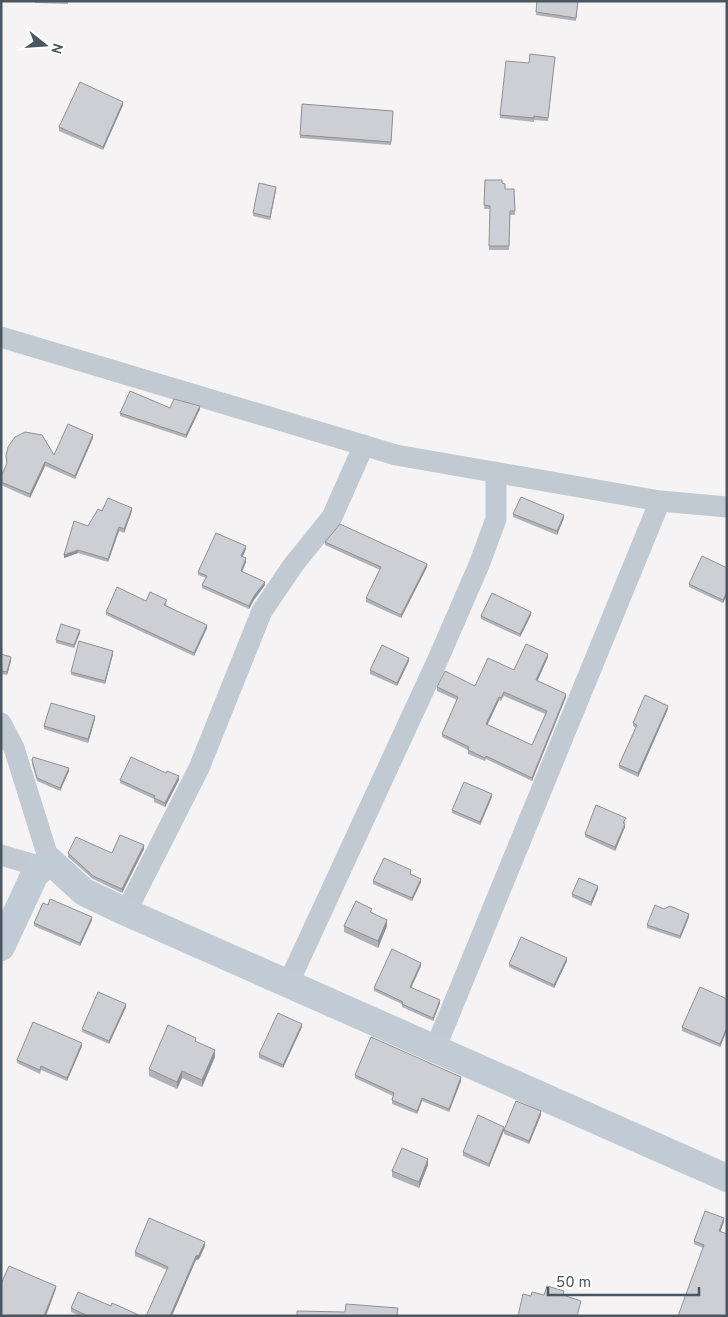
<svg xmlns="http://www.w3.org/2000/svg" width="728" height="1317" viewBox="0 0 728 1317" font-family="Overpass,sans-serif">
	<rect width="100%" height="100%" fill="#f5f3f3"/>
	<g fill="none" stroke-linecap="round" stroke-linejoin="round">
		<path stroke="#c1cad2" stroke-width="21" d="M1,337l395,118 264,46 67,6
			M1,723l13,25 35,112
			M1,855l41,12
			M126,912l73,-144 63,-157 32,-47 38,-47 32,-72
			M288,984l151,-327 40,-92 17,-46v-47
			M435,1049l225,-548"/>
		<path stroke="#c1cbd6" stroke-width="28" d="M1,947l33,-71 15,-16 35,32 42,20 601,266"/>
	</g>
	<path fill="#b0b2b7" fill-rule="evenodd" d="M35,1h33v3l-33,-1z
		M537,1h41l-2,20 -40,-6z
		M555,57l-7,64 -14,-1v2l-34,-4v-3l29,-52z
		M302,104l91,7 -2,34 -91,-7z
		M123,105l-20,45 -44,-19v-4z
		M485,180l17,3 3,6h9l1,26h-5l-1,35h-20l1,-41h-6z
		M276,190l-6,30 -17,-4v-3z
		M170,408l30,1 -14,29 -66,-22v-3z
		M93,438l-18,41 -30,-13 -15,32 -29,-13v-8l6,-13 -1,-8 48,-1z
		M102,511h30l-8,22 -5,-2 -11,31 -30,-9 -14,5 24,-32z
		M513,514l51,4 -7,17 -44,-18z
		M325,542l102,25 -26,51 -35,-16v-4l14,-28 -55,-25z
		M246,549l-4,8 4,5 -4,10 23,13 -11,15 -5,9 -47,-21v-3l4,-7 -8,-3v-3z
		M727,568v27l-4,8 -34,-16v-3z
		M146,601l21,2 -1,2 41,23 -13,28 -88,-41v-3z
		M531,615l-11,22 -39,-18v-3z
		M80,633l-6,15 -18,-5v-3z
		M1,654l10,7 -4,14 -6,-1z
		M113,654l-8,30 -34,-9v-3z
		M548,657l-11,24 29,16 -34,84 -46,-22 -1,2 -17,-7v-4l-26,-13v-3l15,-34 -20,-9v-4l38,-1 39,-16zM504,696l41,18 -13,31 -45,-20 12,-25 2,1z
		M409,661l-12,25 -27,-12v-4z
		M668,709l-30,68 -19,-9v-3l17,-37 -3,-2v-3z
		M95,719l-7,24 -44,-14v-3z
		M32,760l37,11 -9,20 -23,-10 -5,-17z
		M166,773l13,7 -14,27 -11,-5v-3l-34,-16v-3z
		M492,797l-12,28 -28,-12v-3z
		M626,821l-2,3 1,3 -10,24 -30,-14v-3z
		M144,849l-22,44 -29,-14 -25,-22v-4h44z
		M411,873v1l10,8 -9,19 -39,-17v-3z
		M598,889l-7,17 -19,-9v-3z
		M48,905l44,15 -12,26 -46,-20v-3z
		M664,909l25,8 -9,22 -33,-11v-3z
		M372,912l15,14 -9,22 -34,-16v-6z
		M567,961l-13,27 -45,-21v-3z
		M421,966l-10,22 29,15 -7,18 -31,-14v-3l-28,-13v-3z
		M727,999v31l-7,17 -38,-16v-4z
		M126,1007l-17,37 -27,-12v-3z
		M302,1027l-19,41 -24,-10v-4z
		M196,1042l19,15 -13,30 -20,-9 -5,11 -28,-13v-7z
		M82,1046l-15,35 -26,-11 -1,4 -23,-11v-3z
		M355,1075l106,6 -12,31 -27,-11 -5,13 -25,-10v-4l1,-4 -38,-18z
		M541,1115l-12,29 -25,-10v-3l-15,36 -26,-11v-4l41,-22z
		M428,1165l-9,23 -27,-11v-6z
		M724,1222l-4,10 -17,16 -9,-4v-3z
		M205,1246l-6,13 -32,11 -32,-14v-4z
		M111,1306l30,10h-61l-9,-4v-4z"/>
	<path fill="#909195" d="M123,102v3l-20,45v-3z
		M276,187v3l-6,30v-3z
		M200,406v3l-14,29v-3z
		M93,435v3l-18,41v-3z
		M45,462v4l-15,32v-4z
		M132,508v3l-8,22v-4z
		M564,515v3l-7,17v-4z
		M119,527v4l-11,31v-3z
		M246,546v3l-5,11v-4z
		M78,550v3l-14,5v-3z
		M246,558v4l-5,12v-3z
		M427,564v3l-26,51v-3z
		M265,582v3l-11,15 -5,9v-3l5,-10z
		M727,592v3l-4,8v-3z
		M531,612v3l-11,22v-3z
		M207,625v3l-13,28v-3z
		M80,630v3l-6,15v-3z
		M113,651v3l-8,30v-3z
		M548,654v3l-12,27v-4z
		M11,657v4l-4,14v-3z
		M409,658v3l-12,25v-3z
		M566,694v3l-34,84v-3z
		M499,697v3l-13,28v-4z
		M668,706v3l-30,68v-4z
		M95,716v3l-7,24v-4z
		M69,768v3l-9,20v-3z
		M179,776v4l-14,27v-4z
		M492,794v3l-12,28v-3z
		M625,824v3l-10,24v-4z
		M144,845v4l-22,44v-4z
		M421,879v3l-9,19v-3z
		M598,886v3l-7,17v-4z
		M689,914v3l-9,22v-3z
		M92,917v3l-12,26v-3z
		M387,920v6l-9,22v-7z
		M567,958v3l-13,27v-3z
		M421,963v3l-11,24v-3z
		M440,1000v3l-7,18v-3z
		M126,1004v3l-17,37v-3z
		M302,1024v3l-19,41v-3z
		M727,1027v3l-7,17v-3z
		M82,1043v3l-15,35v-3z
		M215,1050v7l-13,30v-7z
		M182,1071v7l-5,11v-7z
		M461,1077v4l-12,31v-3z
		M422,1098v3l-5,13v-3z
		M541,1111v4l-12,29v-3z
		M504,1127v3l-15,37v-3z
		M428,1159v6l-9,23v-6z
		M724,1218v4l-5,13v-4z
		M205,1242v4l-6,13 -3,1 -24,56h-2l26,-60z
		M56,1286v3l-10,27h-2z"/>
	<path fill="#cdcfd5" stroke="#909195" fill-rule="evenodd" d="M537,1h41l-2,17 -40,-6z
		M530,54l25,3 -7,61 -14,-2v2l-34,-3 6,-54 23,2z
		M80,82l43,20 -20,45 -44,-20z
		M302,104l91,7 -2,31 -91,-7z
		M485,180h17v3l3,1v5h9l1,22h-5l-1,35h-20l1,-40 -6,-1z
		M259,183l17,4 -6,30 -17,-4z
		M130,391l40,17 4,-9 26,7 -14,29 -66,-22z
		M68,424l25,11 -18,41 -30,-14 -15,32 -29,-12v-5l6,-14 -1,-7 2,-9 7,-10 10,-5 17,3 12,20z
		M521,497l43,18 -7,16 -44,-17z
		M108,498l24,10 -8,21 -5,-2 -11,32 -30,-9 -14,5 10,-34 14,5 10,-17 4,2z
		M340,524l87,40 -26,51 -35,-17 15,-31 -56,-25z
		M216,533l30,13 -5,10 5,2 -5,13 24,11 -11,14 -5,10 -47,-21 5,-9 -9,-4z
		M702,556l25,12v24l-4,8 -34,-16z
		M117,587l29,14 4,-9 17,8 -3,5 43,20 -13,28 -88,-41z
		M492,593l39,19 -11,22 -39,-18z
		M61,624l19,6 -6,15 -18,-5z
		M79,641l34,10 -8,30 -34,-9z
		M526,644l22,10 -12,26 30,14 -34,84 -46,-22 -1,2 -17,-8 1,-3 -27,-13 16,-37 -21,-10 8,-16 30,15 13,-28 26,12zM504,692l43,19 -15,34 -46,-21 13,-27 2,1z
		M382,645l27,13 -12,25 -27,-13z
		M1,654l10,3 -4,15 -6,-1z
		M645,695l23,11 -30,67 -19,-8 18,-40 -4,-2z
		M51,703l44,13 -7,23 -44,-13z
		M33,757l36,11 -9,20 -23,-10 -5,-18z
		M131,757l35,16 1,-2 12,5 -14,27 -11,-5 1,-2 -35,-16z
		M464,782l28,12 -12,28 -28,-12z
		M596,805l30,13 -3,5 2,1 -10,23 -30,-13z
		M120,835l24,10 -22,44 -29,-13 -25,-23 8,-16 36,16z
		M384,858l27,12 -1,4 11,5 -9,19 -39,-17z
		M579,878l19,8 -7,16 -19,-8z
		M50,899l42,18 -12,26 -46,-20 9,-20 5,2z
		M356,901l16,8 -2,3 17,8 -9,21 -34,-15z
		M655,905l9,4 6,-3 19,8 -9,22 -33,-11z
		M521,937l46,21 -13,27 -45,-21z
		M392,949l29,14 -11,24 30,13 -7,18 -31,-14 1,-2 -29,-14z
		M700,987l27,12v28l-7,17 -38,-17z
		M98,992l28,12 -17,37 -27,-12z
		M278,1013l24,11 -19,41 -24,-11z
		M33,1022l49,21 -15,35 -26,-12 -1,4 -23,-10z
		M168,1025l28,13 -1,3 20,9 -13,30 -20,-9 -5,11 -28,-13z
		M371,1037l90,40 -12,32 -27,-11 -5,13 -25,-11 2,-7 -39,-18z
		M516,1101l25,10 -12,30 -25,-11z
		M478,1115l26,12 -15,37 -26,-12z
		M402,1148l26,11 -9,23 -27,-11z
		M705,1211l19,7 -5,13 8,3v81l-1,1h-48l26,-71 -10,-4z
		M149,1218l56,24 -6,13 -3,1 -26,60h-24l22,-49 -33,-15z
		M9,1266l47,20 -12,30h-43v-32z
		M547,1286l17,5 -1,4 18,6 -4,15h-59l5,-22 8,2 1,-4 12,3z
		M78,1292l33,14 1,-3 29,13h-53l-17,-8z
		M346,1304l52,4 -1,8h-100v-5l48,1z"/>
	<rect width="728" height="1317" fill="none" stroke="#4a5661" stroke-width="5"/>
	<g transform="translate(45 45) rotate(107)" stroke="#ffffff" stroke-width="4" paint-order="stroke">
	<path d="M0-4L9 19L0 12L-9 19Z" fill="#4a5661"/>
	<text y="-8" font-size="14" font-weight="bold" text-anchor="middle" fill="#4a5661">N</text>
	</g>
	<path d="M548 1287v8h151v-8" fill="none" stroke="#4a5661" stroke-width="2.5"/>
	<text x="556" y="1287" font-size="15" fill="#4a5661" stroke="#ffffff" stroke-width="4" paint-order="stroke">50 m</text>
</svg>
